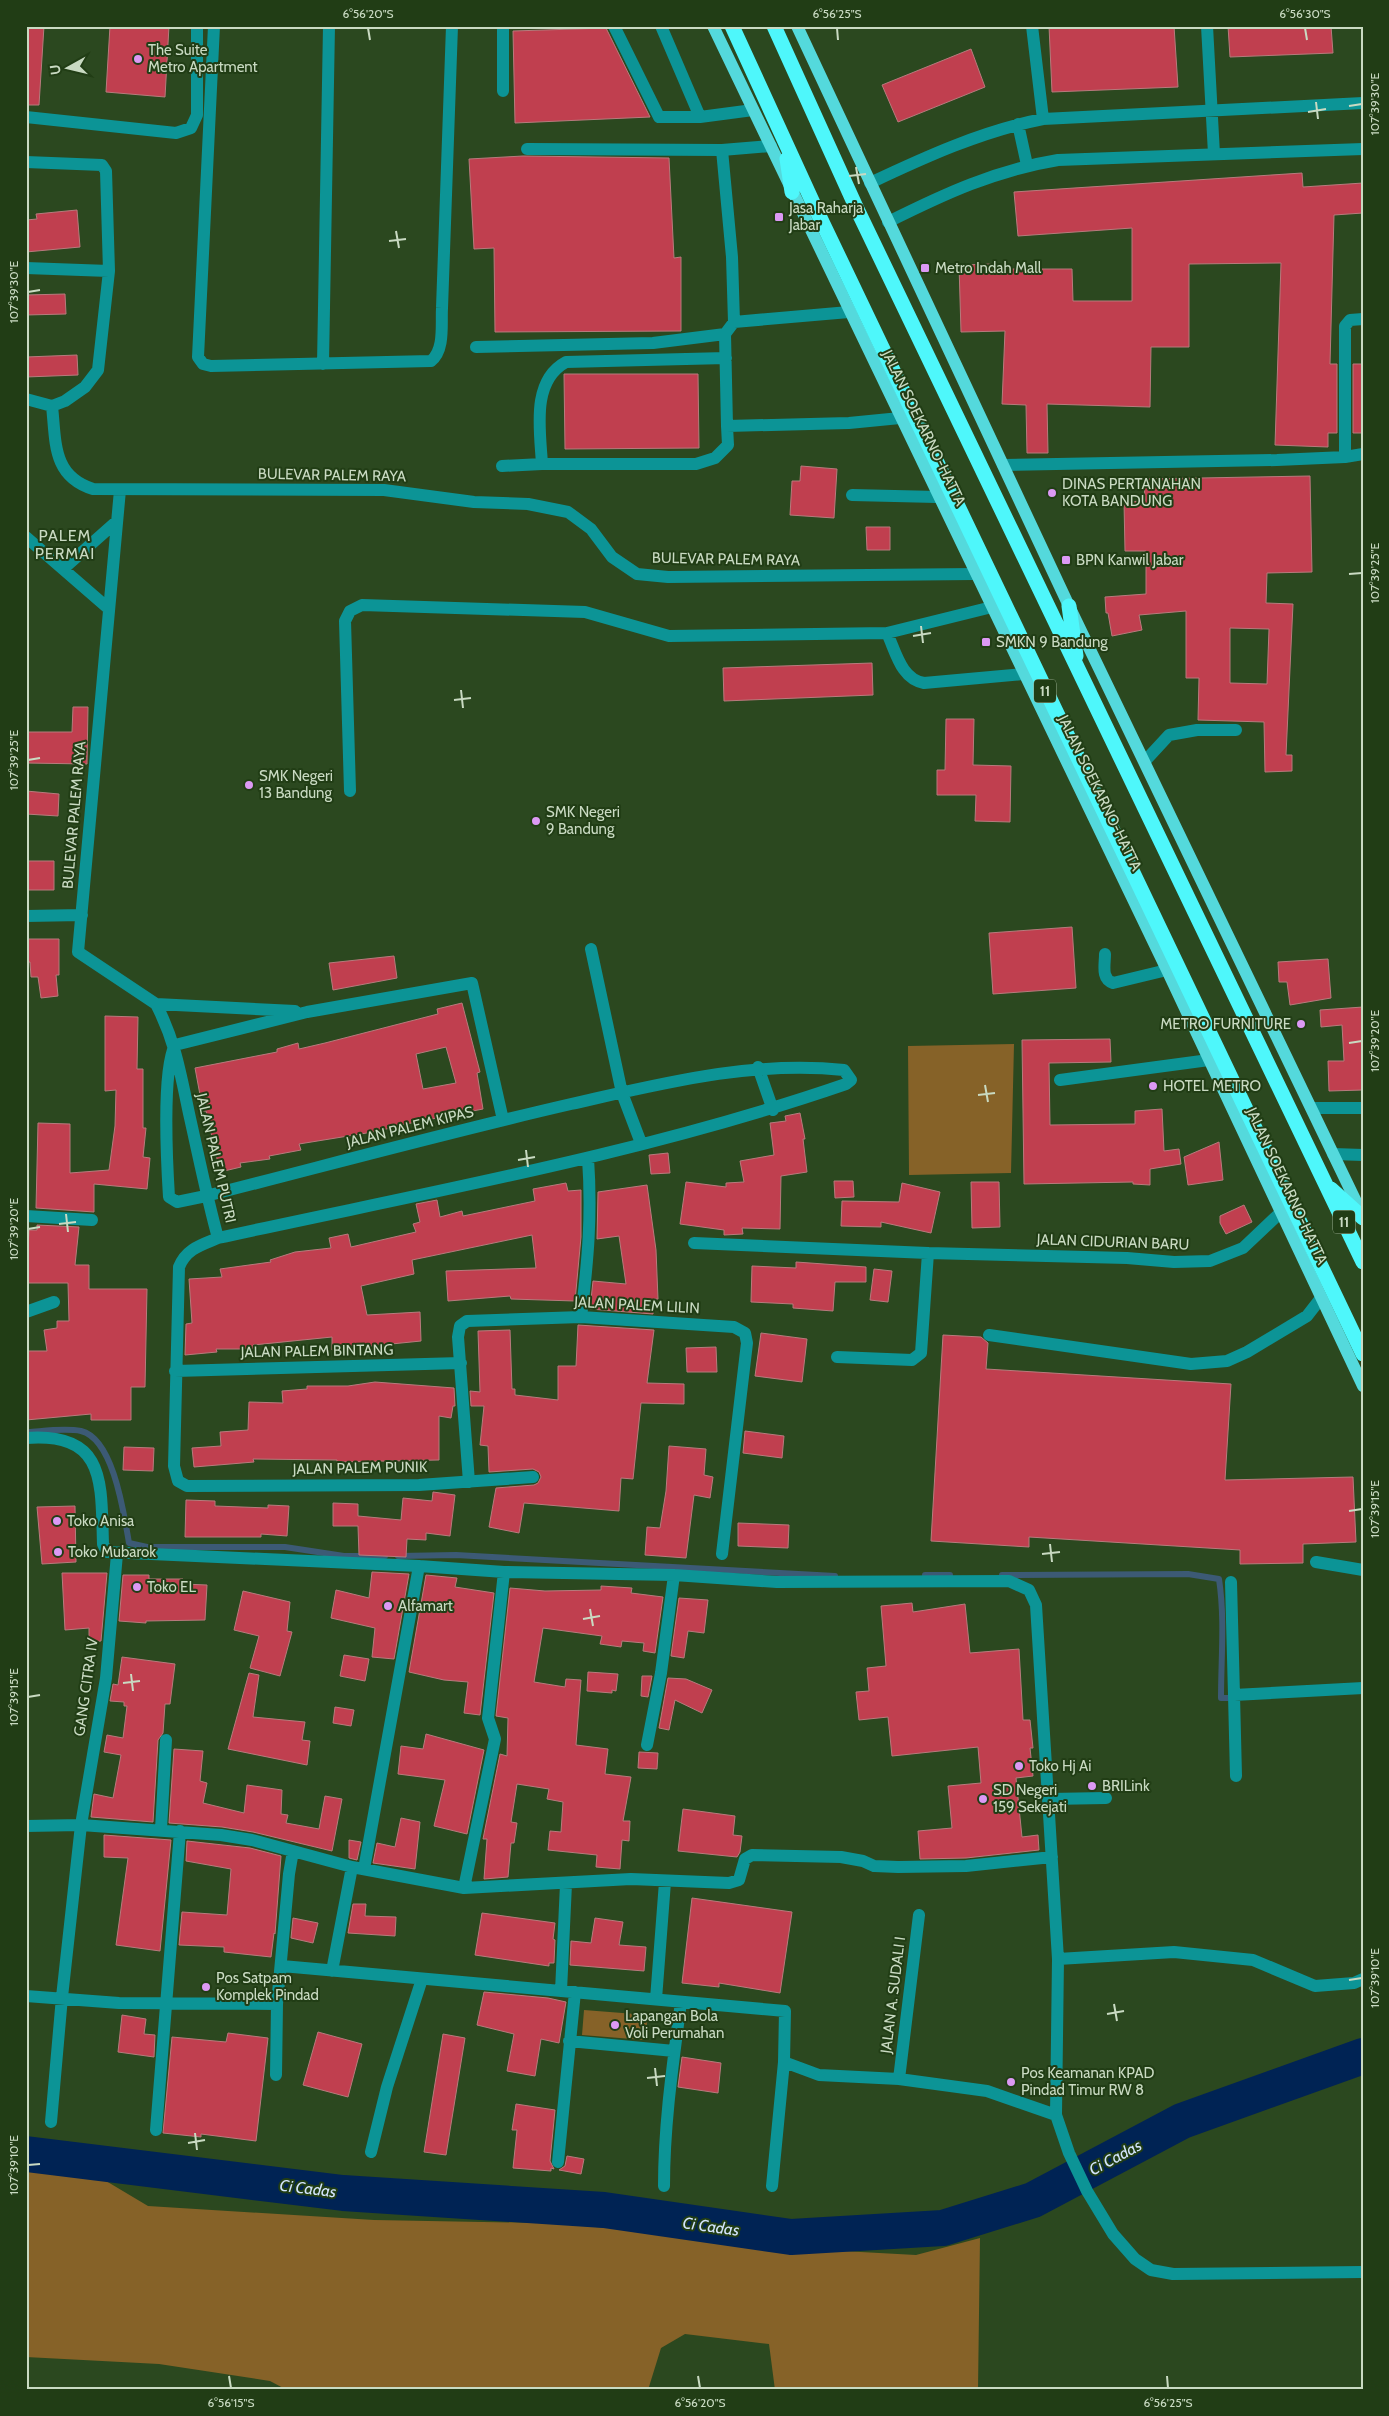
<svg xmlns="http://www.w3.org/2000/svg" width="1389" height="2416" viewBox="0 0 1389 2416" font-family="Cabin,sans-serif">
	<rect width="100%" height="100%" fill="#2b481f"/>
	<path fill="#866228" d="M1014,1044l-3,129 -102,2 -1,-129z
		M584,2010l64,5 -3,25 -63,-5z
		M26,2167l70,8 52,31 226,14 171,3 127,10 115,15 129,7 64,-17 -2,152h-203l-6,-46 -84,-10 -24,14 -13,42h-361l-17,-9 -111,-17 -133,-7z"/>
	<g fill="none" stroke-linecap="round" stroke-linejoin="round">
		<path stroke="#3c5a75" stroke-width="6" d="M28,1432c16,-1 37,-4 53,-1 33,8 43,84 48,112l18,4h138l59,9h41
			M398,1556l58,-1 379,21
			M925,1575h25
			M1002,1575l186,-1 31,5c6,40 2,79 2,119h13"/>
		<path stroke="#002354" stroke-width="36" d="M26,2154l317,39 261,17 187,27 152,-9 90,-28 149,-79 181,-65"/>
	</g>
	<path fill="#c03f4f" stroke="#b77b7d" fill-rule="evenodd" d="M26,26h18l-5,79h-13z
		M110,26h59l-4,71 -59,-5z
		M1049,26h125l4,61 -126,5z
		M1228,26h103l2,27 -103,4z
		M606,28l44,89 -135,6 -2,-92z
		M971,49l14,38 -87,35 -16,-37z
		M523,156l146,2 5,100 7,-1v74l-186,1 -1,-84 -20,1 -5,-90z
		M1302,173l1,14 60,-4v30l-29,2 -4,149h7v69h-9v14l-53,-2 6,-182 -92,1v83h-38l-1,60 -103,-3 1,49h-21l-1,-48 -24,-1 3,-73 -44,1 -2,-67 34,-1v5h79l1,32h59v-73l-114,8 -4,-44z
		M77,210l3,37 -54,5v-32l11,-1 -1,-5z
		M65,294l1,20 -40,1v-20z
		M77,355l1,20 -52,2v-20z
		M1353,364h10v69h-10z
		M564,374h134l1,74 -134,1z
		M801,466l36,3 -3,49 -44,-3 2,-34h8z
		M1310,476l2,96 -45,1 -1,30 27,1 -7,151h6v16l-27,1 -1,-50 -66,-2 1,-42h-13v-67l-47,4 3,15 -30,6 -4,-23h-2l-1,-16 41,-3v-43h-21l-1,-49 21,-1 -1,-22zM1230,628l39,1 -2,55 -37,-1z
		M866,527h24v23h-23z
		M872,663l1,32 -149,6 -1,-33z
		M73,707h15l-1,57 -61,-1v-31h46z
		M946,719h28l-1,46 38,1 -1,56 -35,-1 1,-26h-39v-25h8z
		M26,791l33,3 -1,22 -32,-2z
		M26,861h28v29h-28z
		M1072,927l4,61 -83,6 -4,-61z
		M26,939h33v36h-3l2,21 -17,2 -3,-21h-7l-1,-15h-4z
		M394,956l3,22 -64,12 -4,-27z
		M1328,959l3,39 -41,7 -3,-23h-8l-1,-20z
		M462,1003l18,69 -3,1 6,36 -82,16 -22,6 -80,13 2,6 -32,6 1,3 -30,4 1,4 -21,5 -14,-61h-3l-8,-43 82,-16v-3l21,-6 1,6 26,-6 113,-29 -1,-5zM446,1047l10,36 -33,6 -7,-35z
		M1363,1007v83l-34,1 -1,-30h16l-2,-36 -21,2 -1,-17z
		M105,1016l33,1 -1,52h6v59h3l-3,29 7,1 -3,31 -53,-5v28l-58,-4 2,-85 32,1v49l39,-3 6,-44 1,-36 -11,1z
		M1110,1039l1,23 -62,1 1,62 85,-1v-13l27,-2 2,42 15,-2 2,15 -31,5v16l-17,-1v-2l-109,2 -2,-144z
		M800,1113l5,26h-2l4,33 -26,4 -1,53 -38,-1 1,6 -19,1v-5l-44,-6 6,-42 40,5v-4l18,-1 -4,-21 34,-6 -4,-32 16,-2 -1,-5z
		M1219,1142l4,38 -35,5 -4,-28z
		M668,1153l2,20 -19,1 -2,-19z
		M834,1181h19l1,16 -19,1z
		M971,1182h28l1,45 -28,1z
		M566,1183l2,8 13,-1v47l-6,64 -64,-2 -1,-3 -62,5 -2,-30 90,-3 -4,-33 -120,25 2,14 -53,12 6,29 53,-3 1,29 -89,9v-13l-79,8v4h-37l1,3 -32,3 1,-31 6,-1 -3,-44 33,-2 -2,-8 51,-7 -1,-2 25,-8 36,-4 -2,-10 19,-4 3,13 65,-15 -3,-8 7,-2 -4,-18 21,-4 3,17 22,-6 1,5 72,-15 -2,-12z
		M902,1183l38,9 -9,41 -50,-11v5l-40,-1 1,-25 57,1z
		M647,1185l9,65 2,49h-4l-1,15 -63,-5 3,-28 33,3 -7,-48 -22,3 1,-47z
		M1244,1205l8,17 -26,12 -6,-11v-7z
		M37,1225l42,2 -4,38h14v24h58l-2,98h-14v33h-40v-6l-65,6v-69h21l-3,-21 13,-2v-7h12l-1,-38h-42l3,-53h8z
		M796,1262l70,5v15h-31l-2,29 -40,-3v-4l-42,-2 1,-36 44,2z
		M874,1269l18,2 -4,31 -18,-2z
		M578,1325l76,5 -7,53 37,1v20l-43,-1 -8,76 -12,-1 -2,33 -95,-8 -5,30 -30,-6 7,-39 38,-3 4,-2 3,-6 -2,-5 -6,-3 -44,3 -1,-26 -8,-1 4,-39h-13l-1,-15 10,1 -2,-61 32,-1 2,59h3v6l43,5v-34h18z
		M761,1333l46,6 -5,43 -47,-6z
		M943,1335l38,2 7,6 -2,26 245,15 -6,96 128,-3 3,65 -53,2v19l-63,1v-14l-211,-13v10l-98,-6z
		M716,1347l1,25h-30l-1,-24z
		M375,1382l79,6 1,18h-2l-2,12 -12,-2v44l-102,2v-2l-84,-1 1,3 -60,5 -2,-19 29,-2 -1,-14 28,-2 1,-28 34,1 -1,-12 25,-2v-3h41z
		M745,1431l39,5 -2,22 -39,-5z
		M669,1446l37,3 -2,26 9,2 -3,21 -16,-3 -8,63 -41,-3 2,-28 13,1 6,-37z
		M124,1447l30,1 -1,23 -30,-1z
		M433,1492l22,3 -5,41 -24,-3v7l-19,-1 -1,18 -47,-2 -1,-29h-25v-23l25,1v12l43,4 2,-22 29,3z
		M186,1500l29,1v5l53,2v-3l21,1 -2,30 -26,-2v3h-76z
		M75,1506l1,56 -34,2 -5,-57z
		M738,1523l51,2 -1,23 -50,-2z
		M372,1572l37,2 -15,85 -22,-2 3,-29 -44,-10 5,-28 33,8z
		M62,1573h45l-6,68 -12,1v-14l-24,2z
		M123,1575h26v4h34v5l24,1 -2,35 -59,1v2l-27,-2z
		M426,1575l31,3 -2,9 39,6 -14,122 -16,-2 4,-31 -24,-2 -35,-8z
		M601,1586l31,2 -1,5 32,4 -8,56 -12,-2 1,-8 -22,-2 -1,6 -21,-3 2,-8 -59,-8 -9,54 31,5 1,-8 15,1 -5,65 32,4 -3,25 26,3 -8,44h7l-1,20 -7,-1 -2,29 -24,-2 1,-12 -49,-5 2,-19 11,1 2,-30 -16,-3 2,-10 -32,-5 -6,38 6,1 -3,20h-3l-3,34 -24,2 3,-40h-4l17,-85 7,2 1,-38 -12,-2 14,-128 35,3 56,-1z
		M243,1591l47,11 -3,29 5,1 -12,44 -30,-8 9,-32 -25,-6z
		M679,1598l29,2 -4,33 -16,-2 -4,27 -13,-2z
		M912,1603l1,9 52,-8 5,49 49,-4 4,71h7l3,28h-3l3,28 -17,2 6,59 16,-2 1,15 -73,8 -46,1 -2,-28 34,-3 -4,-42 33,-3 -3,-36 -86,9 -4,-39 -29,3 -3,-28 13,-1 -2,-23 19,-2 -5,-60z
		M344,1655l25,4 -4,22 -25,-5z
		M122,1657l53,7 -5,40h-5l-2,29 -5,7 -5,82 -62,-5 3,-23 19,4 8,-43 -17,-3 3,-17 16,3 4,-32h-3v-4l-14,-1 3,-17 5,1z
		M588,1672l30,2 -2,17 -4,-1v3l-25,-2z
		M249,1673l10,2 -6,42 52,5 -3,18 8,1 -3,24 -79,-16z
		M642,1676h10l-4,21 -7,-1z
		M668,1678l18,1 26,11 -10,23 -27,-13 -6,30 -10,-2z
		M335,1707l19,3 -3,16 -18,-3z
		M426,1734l58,16 -17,84 -33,-8 11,-46 -47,-6 3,-28 22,3z
		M174,1749l29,2 -3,30 7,2 -4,20 41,10 3,-28 35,5 -1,24 7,1 -2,8 33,6 6,-33 17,3 -10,52 -79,-19 -31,-5 -53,-4z
		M639,1752l19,1 -1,16 -19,-1z
		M683,1809l52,7 -2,19 9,1 -2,16 -3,5 -59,-6z
		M401,1818l19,4 -5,47 -42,-6 4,-20 18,4z
		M104,1835l67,5 -11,111 -44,-6 12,-87 -24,-1z
		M349,1840l12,2 -4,18 -8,-2z
		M187,1841l63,7 31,8 -6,78 -1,-1 -3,24 -47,-5v-5l-45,-2 3,-33 45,3 4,-46 -45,-8z
		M692,1898l100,14 -12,81 -61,-10v4l-37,-4z
		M353,1904h13l-1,12 31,1 -1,19 -47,-3z
		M482,1913l73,10 -2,16 2,1 -1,23h-5v3l-74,-11z
		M293,1918l25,5 -5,20 -22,-5z
		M595,1918l28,4 -4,23 27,2 -2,24 -74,-6 1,-24 20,2z
		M484,1992l64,6 18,4 -7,41 -18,-4 -6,37 -28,-5 7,-37 -37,-9z
		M122,2015l24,4 -2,15 11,1 -1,22 -36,-5z
		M318,2032l44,12 -14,53 -45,-12z
		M228,2033l40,5 -12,103 -55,-7v3l-38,-4 9,-96 54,5z
		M443,2034l22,4 -19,117 -22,-3z
		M682,2057l39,6 -3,30 -40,-6z
		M516,2104l39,6 -5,51 4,8 -3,-1v3l-38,-3 4,-38h-5z
		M567,2156l17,3 -3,15 -22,-4 6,-4z"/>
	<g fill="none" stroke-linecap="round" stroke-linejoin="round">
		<path stroke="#0c9496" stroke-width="12" d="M214,26l-16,331 5,7 8,2 220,-5c14,-11 10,-37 11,-53l10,-282
			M503,26v65
			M614,26l45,91h41l53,-7
			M661,26l39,91
			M1032,26l11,93
			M1207,26l7,128
			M26,117l150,16 15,-5 6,-13v-89
			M1018,124l9,41
			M527,149l195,1 49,-4
			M722,150l10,107 2,65
			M26,162l76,3 4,6 3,100 -11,99 -13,17 -20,14 -13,5
			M870,183c55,-26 112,-52 173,-64l320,-16
			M888,222c56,-28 108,-52 170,-62l305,-11
			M26,268l83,3
			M849,312l-115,10 -9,12 2,92 122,-3 51,-5
			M476,347l177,-4 72,-9
			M323,364l6,-338
			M26,399l26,7
			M52,406c4,36 0,70 41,83l291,1 90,12 54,2 40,8 23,17 21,28 25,17 31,3 307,-3
			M1345,457v-131l5,-6 13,-1
			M542,464h154l19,-6 13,-13 -1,-19
			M1003,465l274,-5 68,-3 18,-3
			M502,466l40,-2c-2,-34 -11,-83 24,-102l160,-4
			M120,490l-42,462 78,52c20,38 25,73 34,114 9,40 17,80 28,120
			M852,495l85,2
			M26,537l83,72
			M63,569l53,-47
			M887,633l105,-26
			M1145,761l24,-26 28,-5h39
			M350,791l-5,-170 5,-10 12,-6 223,7 84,24 218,-3c9,19 14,46 37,50l99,-9
			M26,916l56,-1
			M591,949l31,144 19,50
			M1105,954c0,11 -4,25 8,29l54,-13
			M156,1004l139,7
			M758,1067l15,43
			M1060,1080l149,-20
			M1312,1108h51
			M503,1120l-31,-137 -165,29 -132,33c-13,26 -8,120 -6,152l8,5 29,-6c122,-31 243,-64 365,-92 89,-20 181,-44 273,-34l7,10 -5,4c-203,70 -418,108 -628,154 -17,7 -32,11 -39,29l-5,199 4,15 9,5 232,-1 114,-8
			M1333,1154l30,1
			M26,1216l66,4
			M694,1243l234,10 199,5 47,4 36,-1 33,-13 38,-36
			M26,1312l28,-10
			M581,1317c7,-57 11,-102 7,-159
			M989,1335l202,29 36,-3 20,-9 60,-36 14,-18
			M837,1357l75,3 9,-7 7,-100
			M175,1371l286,-8
			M26,1438c80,-6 75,44 77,106l4,8 312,14 85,6 170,3 103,7 232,-1 20,9 7,15 22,354 -2,156 13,38 18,38 26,43 22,25 16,11 22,4 190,-2
			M469,1482l-11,-145 2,-11 7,-5 114,-4 153,10 11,6 2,10 -25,211
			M1316,1562l47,8
			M1231,1582l3,113 129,-7
			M1234,1695l2,81
			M647,1745l14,-72 13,-98
			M1049,1799l57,-1
			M26,1826l55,-1 140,10 31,5 100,27 112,21 167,-9 98,4 10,-3 6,-21 7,-4 89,2 22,4 11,5 24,1 68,-1 86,-9
			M161,1829l5,-89
			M364,1869l55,-303
			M464,1888l31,-149 -7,-21 16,-146
			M1058,1959l116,-7 79,8 62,26 39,-3 9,-4
			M282,1966l503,45 -1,51 -12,124
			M332,1971l20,-104
			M561,1991l5,-107
			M26,1996l93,7 158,1
			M656,1999l9,-117
			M569,2041l105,10
			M784,2062l35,13 80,4 88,12 69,24
			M276,2075l1,-71 12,-130 4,-23
			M899,2079l20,-164
			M51,2122l11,-125 19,-172 25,-147 11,-124
			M156,2130l24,-299
			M371,2152l16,-65 35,-108
			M558,2162l17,-170
			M664,2186c0,-62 9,-123 17,-184"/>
		<path stroke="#54d9dc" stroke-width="12" d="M713,26l454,944 196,416
			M797,26l272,580 294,610"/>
		<path stroke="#4ef7fb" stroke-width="15" d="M732,26l82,179 549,1149
			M774,26l82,181 507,1055
			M787,159l5,33
			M1069,606l7,50
			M1331,1189l32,29"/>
	</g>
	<path fill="none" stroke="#c9dac2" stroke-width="2" d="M368,28l2,12M837,28l1,12M1305,28l2,12M1316,102l2,17M1349,106l13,-2M1308,112l18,-3M856,167l3,17M849,176l17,-2M396,231l3,17M389,241l17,-2M28,292l12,-2M1349,574l13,-1M921,626l2,17M913,636l18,-3M461,690l2,18M454,700l17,-2M28,760l12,-2M1349,1043l13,-2M985,1085l3,17M978,1095l17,-2M526,1150l2,17M518,1160l17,-3M66,1214l2,18M59,1224l17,-2M28,1229l12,-2M1349,1511l13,-2M1050,1544l2,18M1042,1554l18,-2M590,1609l3,17M583,1619l17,-3M131,1674l2,17M123,1683l17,-2M28,1697l12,-2M1349,1980l13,-2M1114,2004l3,17M1107,2014l17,-3M655,2068l2,18M647,2078l18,-2M195,2133l2,17M188,2143l17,-3M28,2165l12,-1M229,2376l2,12M698,2376l2,12M1167,2376l1,12"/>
	<g fill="#dc99f4" stroke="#213d15" stroke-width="2">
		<circle cx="138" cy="59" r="5"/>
		<rect x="774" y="212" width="10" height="10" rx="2.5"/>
		<rect x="920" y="263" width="10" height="10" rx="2.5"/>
		<circle cx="1052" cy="493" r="5"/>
		<rect x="1061" y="555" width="10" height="10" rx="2.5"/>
		<rect x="981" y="637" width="10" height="10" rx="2.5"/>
		<circle cx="249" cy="785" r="5"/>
		<circle cx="536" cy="821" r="5"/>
		<circle cx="1301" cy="1024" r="5"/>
		<circle cx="1153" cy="1086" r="5"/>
		<circle cx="57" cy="1521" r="5"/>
		<circle cx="58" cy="1552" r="5"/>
		<circle cx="137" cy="1587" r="5"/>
		<circle cx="388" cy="1606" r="5"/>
		<circle cx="1019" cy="1766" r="5"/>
		<circle cx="1092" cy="1786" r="5"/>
		<circle cx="983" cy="1799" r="5"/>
		<circle cx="206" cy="1987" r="5"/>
		<circle cx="615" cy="2025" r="5"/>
		<circle cx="1011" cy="2082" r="5"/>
	</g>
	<g text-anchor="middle" stroke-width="4" stroke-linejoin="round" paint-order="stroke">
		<g fill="#213d15" stroke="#97ab8e" stroke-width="1">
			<rect x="1034" y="679.5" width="22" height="23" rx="4"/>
			<rect x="1333" y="1210.5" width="22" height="23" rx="4"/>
		</g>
		<g font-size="14" font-weight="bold" fill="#c9dac2">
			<text x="1045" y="696">11</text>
			<text x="1344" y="1227">11</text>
		</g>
		<g font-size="15" fill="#c9dac2" stroke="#213d15" text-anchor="start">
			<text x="148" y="55">The Suite<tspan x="148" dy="17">Metro Apartment</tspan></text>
			<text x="789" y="213">Jasa Raharja<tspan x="789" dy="17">Jabar</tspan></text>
			<text x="935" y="273">Metro Indah Mall</text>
			<text x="1062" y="489">DINAS PERTANAHAN<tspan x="1062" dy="17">KOTA BANDUNG</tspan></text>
			<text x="1076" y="565">BPN Kanwil Jabar</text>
			<text x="996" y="647">SMKN 9 Bandung</text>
			<text x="259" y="781">SMK Negeri<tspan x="259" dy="17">13 Bandung</tspan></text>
			<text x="546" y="817">SMK Negeri<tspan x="546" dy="17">9 Bandung</tspan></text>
			<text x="1291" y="1029" text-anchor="end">METRO FURNITURE</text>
			<text x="1163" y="1091">HOTEL METRO</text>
			<text x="67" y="1526">Toko Anisa</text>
			<text x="68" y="1557">Toko Mubarok</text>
			<text x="147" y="1592">Toko EL</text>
			<text x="398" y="1611">Alfamart</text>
			<text x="1029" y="1771">Toko Hj Ai</text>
			<text x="1102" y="1791">BRILink</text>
			<text x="993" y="1795">SD Negeri<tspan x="993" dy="17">159 Sekejati</tspan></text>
			<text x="216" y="1983">Pos Satpam<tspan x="216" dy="17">Komplek Pindad</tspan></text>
			<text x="625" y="2021">Lapangan Bola<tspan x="625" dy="17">Voli Perumahan</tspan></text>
			<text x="1021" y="2078">Pos Keamanan KPAD<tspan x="1021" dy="17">Pindad Timur RW 8</tspan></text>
		</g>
		<g font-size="15" fill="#c9dac2" stroke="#213d15">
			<text transform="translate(924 428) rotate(64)" y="5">JALAN SOEKARNO-HATTA</text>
			<text transform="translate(332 475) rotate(1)" y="5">BULEVAR PALEM RAYA</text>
			<text transform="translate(726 559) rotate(1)" y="5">BULEVAR PALEM RAYA</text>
			<text transform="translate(1100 793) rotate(64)" y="5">JALAN SOEKARNO-HATTA</text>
			<text transform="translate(74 815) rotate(-85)" y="5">BULEVAR PALEM RAYA</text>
			<text transform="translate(410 1127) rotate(-14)" y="5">JALAN PALEM KIPAS</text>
			<text transform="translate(216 1158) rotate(77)" y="5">JALAN PALEM PUTRI</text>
			<text transform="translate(1287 1186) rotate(65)" y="5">JALAN SOEKARNO-HATTA</text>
			<text transform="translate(1113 1242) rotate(2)" y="5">JALAN CIDURIAN BARU</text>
			<text transform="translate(637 1305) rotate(3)" y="5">JALAN PALEM LILIN</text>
			<text transform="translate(317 1351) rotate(-1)" y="5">JALAN PALEM BINTANG</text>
			<text transform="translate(360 1468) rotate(-1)" y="5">JALAN PALEM PUNIK</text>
			<text transform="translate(86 1687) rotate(-82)" y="5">GANG CITRA IV</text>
			<text transform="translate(893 1995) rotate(-83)" y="5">JALAN A. SUDALI I</text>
		</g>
		<g font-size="16" letter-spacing="1" fill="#c9dac2" stroke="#213d15">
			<text x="65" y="541">PALEM<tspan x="65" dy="18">PERMAI</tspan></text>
		</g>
		<g font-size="16" font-style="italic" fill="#d4e5fe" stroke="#213d15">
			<text transform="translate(1115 2157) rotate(-28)" y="6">Ci Cadas</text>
			<text transform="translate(308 2188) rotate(7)" y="6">Ci Cadas</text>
			<text transform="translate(711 2226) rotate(8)" y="6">Ci Cadas</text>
		</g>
	</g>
	<rect width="1389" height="2416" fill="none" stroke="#213d15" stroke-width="55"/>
	<g transform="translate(68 68) rotate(262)" stroke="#213d15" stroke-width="4" paint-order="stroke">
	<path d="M0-4L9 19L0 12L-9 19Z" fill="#c9dac2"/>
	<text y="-8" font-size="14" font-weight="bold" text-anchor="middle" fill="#c9dac2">U</text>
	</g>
	<rect x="28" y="28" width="1334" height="2360" fill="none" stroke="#c9dac2" stroke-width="2"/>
	<g font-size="12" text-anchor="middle" fill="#c9dac2">
		<text x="368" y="18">6°56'20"S</text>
		<text x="837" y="18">6°56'25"S</text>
		<text x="1305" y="18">6°56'30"S</text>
		<text transform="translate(1375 104) rotate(-90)" y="4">107°39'30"E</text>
		<text transform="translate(14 292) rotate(-90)" y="4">107°39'30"E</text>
		<text transform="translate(1375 573) rotate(-90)" y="4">107°39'25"E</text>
		<text transform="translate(14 760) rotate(-90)" y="4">107°39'25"E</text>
		<text transform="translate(1375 1041) rotate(-90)" y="4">107°39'20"E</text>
		<text transform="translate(14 1229) rotate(-90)" y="4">107°39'20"E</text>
		<text transform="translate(1375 1509) rotate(-90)" y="4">107°39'15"E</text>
		<text transform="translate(14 1697) rotate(-90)" y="4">107°39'15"E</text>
		<text transform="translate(1375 1978) rotate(-90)" y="4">107°39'10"E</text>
		<text transform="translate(14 2165) rotate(-90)" y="4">107°39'10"E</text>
		<text x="231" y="2407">6°56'15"S</text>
		<text x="700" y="2407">6°56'20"S</text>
		<text x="1168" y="2407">6°56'25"S</text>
	</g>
</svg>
